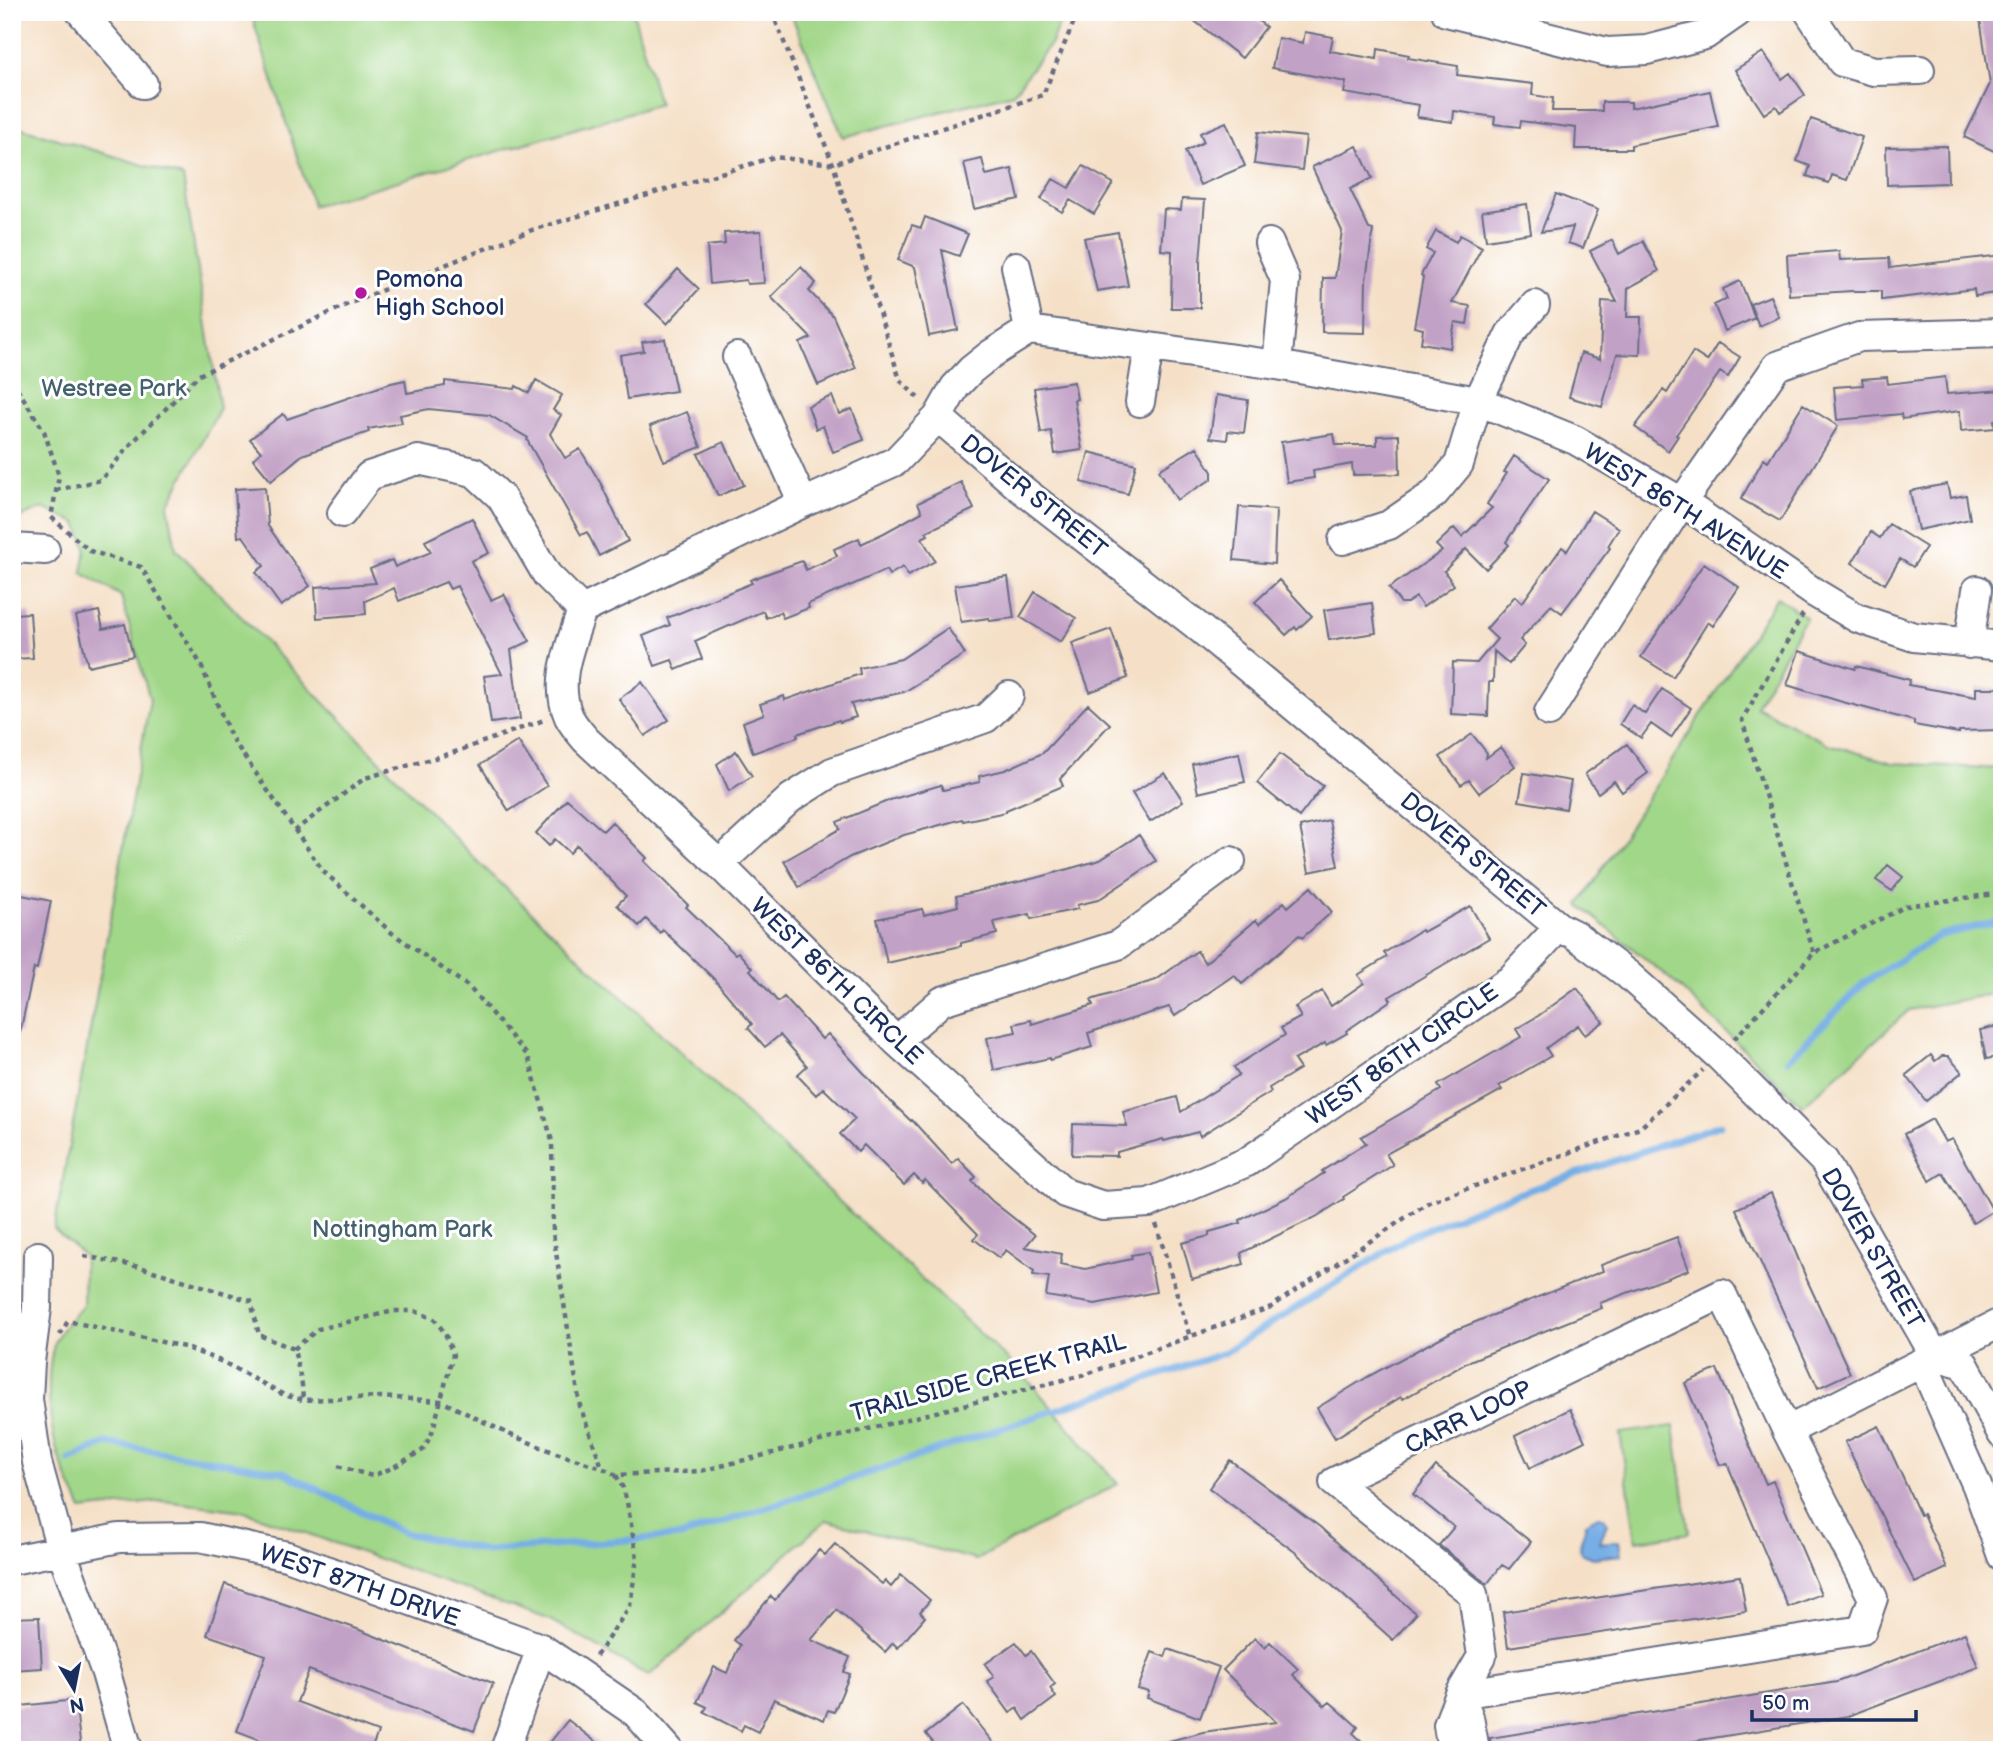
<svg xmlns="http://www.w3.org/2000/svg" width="2014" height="1762" viewBox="0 0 2014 1762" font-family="'Balsamiq Sans',sans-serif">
	<rect width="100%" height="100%" fill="#fff"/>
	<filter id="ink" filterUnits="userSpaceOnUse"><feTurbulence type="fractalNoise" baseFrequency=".0143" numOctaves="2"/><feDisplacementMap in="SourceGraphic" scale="14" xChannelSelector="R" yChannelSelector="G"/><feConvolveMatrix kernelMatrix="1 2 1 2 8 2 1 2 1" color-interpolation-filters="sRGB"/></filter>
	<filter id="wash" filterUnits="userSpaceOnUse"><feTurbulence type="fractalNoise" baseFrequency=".00686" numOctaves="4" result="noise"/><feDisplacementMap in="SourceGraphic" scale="28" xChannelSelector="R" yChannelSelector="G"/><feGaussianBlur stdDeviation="1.57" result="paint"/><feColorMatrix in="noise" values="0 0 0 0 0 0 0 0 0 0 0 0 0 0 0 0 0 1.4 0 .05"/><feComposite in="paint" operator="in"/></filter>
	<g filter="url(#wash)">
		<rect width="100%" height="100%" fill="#f5e0c7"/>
		<path fill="#a1d788" stroke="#5e8373" stroke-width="2" d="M280,12h353l26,92 -346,102 -60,-186z
			M790,12h274l-13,31 -38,50 -170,44z
			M12,125l171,52 37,231 -52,97 8,44 303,314 543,510 96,111 -142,76 -150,-40 -177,156 -101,-57 -304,-108 -80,-10 -82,9c-8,-18 -18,-37 -24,-56 -9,-30 -13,-78 -4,-109 5,-15 17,-28 29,-39l1,-50 -30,-27 96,-529 -29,-104 -39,-23 4,-25 -9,-25 -34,-15 -31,13z
			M1777,597l29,20 -50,89 72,38 65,19 109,6v223l-93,18 -106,96 -128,-123 -96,-78z
			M1674,1426l15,107 -53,8 -16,-108z"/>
		<path fill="#76aee5" stroke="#486ea2" stroke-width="2" d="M1598,1516l7,3 2,4 -7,20 19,-2 2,14 -28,3 -12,-5c-3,-12 4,-19 5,-30z"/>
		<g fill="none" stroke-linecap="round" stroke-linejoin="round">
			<path stroke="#76aee5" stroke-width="7" d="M1788,1060l76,-77 76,-48 62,-14
				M69,1460l37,-17 177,29 121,61 82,18 196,-15 542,-183 188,-118 82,-33 226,-77"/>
		</g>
		<g id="blocks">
			<path fill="#c2a1c6" d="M1183,12h64l19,15 -24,31z
				M1979,12h23v128l-6,12 -32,-15 26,-53z
				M1305,32l28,5 -3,14 47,8 1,-10 31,6 -1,3 50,8 -1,9 76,9 -1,11 21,3 -1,13h50v-9h29v6l79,-17 8,36 -87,18v4h-56l1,-21 -55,-7 -1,6 -26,-3 1,-7 -41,-6 -1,11 -36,-5 2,-12 -75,-12 2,-11 -74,-14 6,-30 25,5z
				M1763,52l19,27 8,-6 15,22 -25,17 -4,-6 -12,8 -29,-44z
				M1811,119l51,18 -15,43 -15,-5 -3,8 -22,-7 3,-10 -13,-5z
				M1226,122l19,44 -45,19 -15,-34 19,-9 -4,-9z
				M1258,132l48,5 -4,33 -48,-6z
				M1357,146l15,32 -22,11 19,40 4,1 -7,50 -1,53 -43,-1 1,-54h12l7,-47 -30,-64z
				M1947,146l1,37 -61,2 -1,-38z
				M982,159l4,16 26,-6 7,30 -45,10 -10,-46z
				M1083,166l30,17 -19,31 -24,-14 -8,12 -21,-13 12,-20 16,9z
				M1556,194l42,16 -15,38 -15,-5 5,-16 -32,5z
				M1182,199l23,1 -5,62v46h-29l1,-57 -11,-1 3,-41 17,1z
				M1527,204l4,29 -45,7 -4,-29z
				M925,217l43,17 -9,22 -17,-6 16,80 -29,6 -14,-69 -17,-7 14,-35 9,3z
				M761,231l3,52 -17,1 -1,-4 -36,4 -3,-38 18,-2 -1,-11z
				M1436,231l20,11 4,-7 22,12 -30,56 18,3 -3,18 -12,-2 -5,26 -29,-5 2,-14 -9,-2 9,-50 -2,-2 12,-22 -7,-4z
				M1118,232l10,54 -31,5 -13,-53z
				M1612,240l7,14 24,-13 16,30 -31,17 -1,29h14l-1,38 -23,-1 -15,53 -33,-10 12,-44 19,6 2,-58 15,1 -27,-51z
				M1839,251l1,9 49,-2 1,10 112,-13v37l-27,4 -1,-7 -93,11v-9h-29l-63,4 -2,-40z
				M801,267l15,16 -7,8 24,25 23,52 -38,17 -18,-42 11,-5 -40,-41z
				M678,269l21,20 -32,35 -21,-20z
				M1740,281l15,37 -30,13 -11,-26 13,-6 -4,-10z
				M1770,296l9,21 -20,9 -9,-22z
				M665,339l11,52 -49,8 -7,-44 24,-4 -2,-9z
				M1718,343l22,14 -12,20 -8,-5 -44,63 2,1 -10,15 -33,-24 28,-37 4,3 26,-41 14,9z
				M1887,377l1,7 57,-7 2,17 55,-4v29l-8,1 1,8 -34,3 -1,-20 -58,8 -1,-5 -64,6 -3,-33 29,-2 -1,-6z
				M405,380l2,13 38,-7v-5l70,8 1,-3 13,7 7,-13 26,15 -9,15 8,5 -11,19 15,24 15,-9 21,35 27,57 -29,15 -12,-24 -6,3 -54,-95 1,-2 -39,-23 -60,-6 -29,6 2,8 -34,6 1,3 -67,23 -31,26 -18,-22 8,-7 -11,-13 33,-25 4,5 104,-36z
				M1074,382l3,17 -3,1 8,50 -27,4 -4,-23 -10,2 -7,-45z
				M1216,395l32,5 -4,33 -16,-2 -1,9 -17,-2z
				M832,396l7,18 13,-5 12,31 -31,12 -10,-26 -7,3 -8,-23z
				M1803,404l35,22 -58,95 -39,-22 23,-41 4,3z
				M687,412l14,35 -37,14 -14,-35z
				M1334,434l2,11h41v-9l22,-1 1,39 -47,1 -1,-11 -39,7 1,7 -27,4 -6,-40z
				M724,442l20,43 -26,11 -20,-42z
				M1197,447l15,25v7l-35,21 -18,-30z
				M1089,452l47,12 -8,30 -47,-12z
				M1514,456l35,23 -43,63 3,3 -23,24 -20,-20 -22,22 10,14 -31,22 -7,-10 -9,6h-6l-12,-15 53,-37 -6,-6 18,-17 8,9 30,-29 -5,-4 20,-31 -3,-1z
				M961,482l13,27 -48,23 2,3 -6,3 13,23 -27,15 -5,-9 -14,8 -3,-5 -78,34 1,4 -26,10 -3,-6 -14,6 -3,-7 -68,30 7,18 -26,11 -4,-10 -17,6 -12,-30 27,-11 -3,-7 85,-35 -2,-3 16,-6 36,-13 4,9 31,-14 -3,-7 25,-11 2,6 23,-11 38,-21 -4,-9z
				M1947,484l3,14 16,-3 4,24 -52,11 -8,-39z
				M265,487l3,39 42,60 -29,20 -25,-34 8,-6 -21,-30 -5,1 -3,-48z
				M1239,507l37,3 -2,54 -40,-4z
				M1592,511l27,17 -11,18 2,2 -48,65 -11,-8 -31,35 5,5 -16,19 -15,-13 -1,31h-4l-1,34 -37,-2 2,-52 24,1 20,-24 -11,-10 29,-33 7,7 40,-56 5,4z
				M472,518l17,35 -18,8 20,39 13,-6 26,47 -19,9 9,69 -29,4 -7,-47 18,-2 -45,-88 -7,3 -4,-7 -47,19 -5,-13 -29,13 1,13 -49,4 -2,-31 61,-4 -6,-14 22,-9 3,7 36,-15 -6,-11z
				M1889,524l37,23 -13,20 -13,-8 -15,25 -33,-21 19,-31 9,6z
				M1704,563l35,24 -26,39 -5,-4 -35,55 -32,-20z
				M1008,577l6,41 -25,3v-3l-28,4 -6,-37z
				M1279,580l33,36 -15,14 -2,-3 -9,8 -31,-33z
				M1035,592l41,26 -15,24 -41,-25z
				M1372,603l4,30 -47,7 -5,-30z
				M99,611l4,18 22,-5 8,32 -45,10 -12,-50z
				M30,613l3,45 -21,1v-45z
				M948,628l17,26 -61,38 -53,12 5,13 -16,5 -1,-2 -42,14 1,3 -45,16 -10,-31 21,-8 -4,-10 24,-8 1,4 75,-26 -1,-6 42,-9z
				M1111,629l17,49 -38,14 -18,-49z
				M1799,651l56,18 1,-3 54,14 -2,5 68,12v-9h25l1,42 -43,1v2l-45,-8v-4l-75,-20 -52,-16z
				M642,682l27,38 -24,16 -26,-37z
				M1662,689l29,19 -20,30 -20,-14 -10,14 -21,-14 12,-19 13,9z
				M1088,704l22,20 -50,55 3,7 -57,24v2l-43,9 -1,-2 -58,16 -54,22 -51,30 -15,-26 56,-32 -3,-7 53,-22 51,-15 2,5 37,-8 -1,-6 26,-6 38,-17z
				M1472,734l15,19 -1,5 15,-11 14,19 -36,27 -10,-13 -8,5 -21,-28z
				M518,741l29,45 -38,25 -29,-46z
				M1627,744l21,29 -26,19 -8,-11 -16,12 -13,-19z
				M736,751l16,25 -23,15 -12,-27z
				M1239,753l6,29 -47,11 -6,-29z
				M1280,754l43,32 -24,31 -42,-34z
				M1165,773l18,28 -33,21 -18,-29z
				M1524,773l47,8 -5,28 -47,-8z
				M567,799l36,32 9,-9 35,36 -3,3 44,44 -2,2 49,47 3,-2 14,16 -2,2 28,32 6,-5 38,42 6,-5 57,62 26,25 1,-1 40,44 6,-6 18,19 -4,4 20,20 43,34 -10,12 37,7 -2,10 25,5 47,-10 -1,-4 17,-3 8,40 -61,12 -49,-8 3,-19 -16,-2 1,-4 -28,-21 -7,8 -25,-19 4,-5 -53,-54 -3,3 -8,-8 -10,10 -40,-40 -6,7 -18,-18 15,-15 -32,-31 -7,7 -19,-20 10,-9 -27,-31 -15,12 -17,-19 4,-4 -39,-46 -50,-48 -3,3 -14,-14 -7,7 -22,-21 9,-9 -49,-51 -7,8 -15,-14 -6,7 -13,-13z
				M1329,820l9,46 -29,6 -9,-45z
				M1139,835l17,26 -58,39 -21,5 1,4 -19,4 -28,6 -1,-5 -36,8 3,12 -36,9v3l-74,17 -10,-44 45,-10 2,6 34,-9 -2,-10 84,-19 60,-17z
				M1888,865l15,12 -11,14 -16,-11z
				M1311,887l21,25 -30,26 -3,-3 -57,49 -8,-9 -59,41 -6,-9 -81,26 4,14 -42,13v-2l-56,12 -7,-32 29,-6 -2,-8 17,-4 1,4 61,-19 -2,-5 65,-20 41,-29 8,12 51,-43 3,4 25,-22 4,5z
				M12,893l39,8 -14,68 -3,-1 -14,65 -8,-1z
				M1470,906l19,32 -100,59 2,3 -45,31 1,2 -21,12 -1,-2 -31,17 6,9 -31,19 2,4 -15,9 -56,35 -2,-4 -34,9 -1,-2 -46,13v4l-45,-1 1,-31 54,2 -4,-14 54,-15 4,15 58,-37 -5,-8 51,-32 -4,-7 20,-11 -6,-10 27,-16 9,15 33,-23 -6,-8 29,-18 -3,-4 37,-23 2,2z
				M1577,988l26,34 -18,13 -7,-10 -32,23 5,8 -52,30 3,4 -116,64 7,11 -50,32 1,2 -28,18 -75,36 3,11 -52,15 -10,-36 27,-7v-4l32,-9 -1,-3 46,-22 38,-25 -2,-2 44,-28 -5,-6 80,-47 -3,-5 83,-48 -5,-8 22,-13z
				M2002,1025v31l-16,3 -6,-29z
				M1931,1055l4,6 7,-5h6l14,16 -36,29 -20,-26z
				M1932,1119l13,23 7,-3 41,72 -20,12 -30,-50 -13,8 -26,-47z
				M1771,1193l36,87 43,93 -32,15 -82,-179z
				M1677,1237l12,33 -89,33 2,5 -130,52 -69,39 -2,-2 -66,41 -18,-30 52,-32 84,-45 150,-60 -2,-6z
				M1717,1369l49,115 7,-3 48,113 -33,13 -61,-144 -7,2 -35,-82z
				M1570,1409l15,32 -55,27 -15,-32z
				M1879,1426l41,89 3,-1 24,54 -32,15 -70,-141z
				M1230,1460l90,67 96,87 -23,26 -98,-88 -86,-64z
				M1436,1466l95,76 -22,27 -7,-4 -15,19 -48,-39 15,-18 -41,-33z
				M835,1544l47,40 3,-3 6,6 10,-12 29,25 -10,12 5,5 -27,31 -5,-5 -8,9 -48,-42 -26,30 39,17 -6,15 6,2 -16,38 -6,-2 -4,10 -50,-21 -16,33 -14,-7 -3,6 -37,-19 3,-5 -10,-5 17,-35 13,6 13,-28 -6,-5 37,-44 4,4 44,-50 6,5z
				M1740,1576l6,35 -238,36 -5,-35z
				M225,1584l127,43 141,56 -19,48 -165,-61 -12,32 81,30 -7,18h-84l-50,-19 29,-76 -59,-20z
				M39,1617l3,51 -30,2v-52z
				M1965,1633l13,34 -130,49 -209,34h-148l-1,-12 347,-56z
				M1255,1638l10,10 5,-6 28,27 -5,6 32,31 5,-4 28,25 -5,6 18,17h-212l-1,-6 45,-12 73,-10 -53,-52z
				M1016,1642l10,13 5,-4 24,33 -5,4 6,9 -31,23 -8,-12 -7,5 -23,-32 7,-4 -9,-13z
				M1168,1649l51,18 -19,51 -53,-20 2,-6 -11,-3 14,-37 13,5z
				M75,1700l6,50h-69v-43z
				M963,1705l19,24 17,21h-60l-13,-16z
				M568,1720l38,30h-62z"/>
		</g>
	</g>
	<g filter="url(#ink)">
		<use href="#blocks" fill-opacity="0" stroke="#676d83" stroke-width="2"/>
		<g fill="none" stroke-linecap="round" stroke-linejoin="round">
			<defs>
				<path id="minor" d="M81,12l62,72
					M1446,12l161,40 40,-2 58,-15 33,-23
					M1809,12l33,50 32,9 46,-1
					M1269,243l16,37 -8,85
					M1016,266l13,64
					M737,357l66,146
					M1140,402l9,-55
					M938,417l81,70 177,138 363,302 16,8 52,39 92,82 105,105 111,195 29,8 38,70
					M342,513l27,-37 49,-16 56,12 27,25 46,78 35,35
					M1343,540l46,-15 45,-31 25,-30 19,-63 32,-67 25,-29
					M12,548l33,2
					M1969,644l8,-54
					M1549,712l133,-210 95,-136 82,-29 143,-4
					M719,864l72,-66 41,-26 154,-54 23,-22
					M1559,927l-49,53 -263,182 -98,41 -46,3 -38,-13 -169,-152 -177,-177 -133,-124c-6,-7 -13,-15 -17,-23 -16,-36 2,-72 13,-107l221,-107 93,-42 42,-44 17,-30 16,-17 20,-16 38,-24 248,35 201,36 97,39 107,62 133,91 42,25 57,19 88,9
					M896,1041l46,-40 176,-56 113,-84
					M38,1256l-1,52 -7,54 -2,37 9,63 24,87 45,124 22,77
					M1722,1294l65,137 86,167 -11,32 -402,64 22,-38 -9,-62 -139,-112z
					M1935,1356l-7,19 49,111 25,70
					M1787,1431l215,-109
					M12,1560l107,-22 81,-1 87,19 254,92 95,65 33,37
					M1460,1694l9,23 6,33
					M505,1750l36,-102
					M1452,1750l-4,-25 12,-31"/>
			</defs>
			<use href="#minor" stroke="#676d83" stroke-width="32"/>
			<path stroke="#676d83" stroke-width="4.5" stroke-dasharray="5 5" stroke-linecap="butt" d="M772,12l61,152 67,216 20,20
				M12,380l32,51 15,45 -8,41 39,34 51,16 59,96 31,74 92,134 69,62 77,54 59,69 24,85 1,92 27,173 22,61
				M56,490l45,-10 28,-34 70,-71 149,-71 184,-74 242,-73 59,7 210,-69 35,-83
				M1803,614l-61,106 72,233
				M294,831l71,-53 87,-25 95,-34
				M1734,1039l80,-86 92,-47 96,-13
				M1156,1224l34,113
				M84,1256l56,11 111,34 8,34 35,14 8,36 1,15
				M60,1335l8,-14 116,26 39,15 61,33 19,5 78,-3 60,4 70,34 45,18 46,15 14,7 85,-4 386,-97 184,-67 158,-105 211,-74 63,-58
				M294,1349l24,-20 76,-18h21l19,8 11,14 8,22 -21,78 -9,17 -31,18 -20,8 -38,-11
				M596,1656l34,-50 7,-48 -10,-56 -4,-14 -7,-13"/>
			<use href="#minor" stroke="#fff" stroke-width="28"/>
		</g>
	</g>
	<circle fill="#b5179e" stroke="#fff" stroke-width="2.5" cx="361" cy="293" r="7"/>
	<g text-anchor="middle" stroke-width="6" stroke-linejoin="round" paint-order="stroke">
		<g font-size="24" fill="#1b2f5e" stroke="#fff" text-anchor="start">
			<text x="375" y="287">Pomona<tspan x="375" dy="28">High School</tspan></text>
		</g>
		<g font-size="24" fill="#43616b" stroke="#fff">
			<text x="114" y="396">Westree Park</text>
			<text x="402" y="1237">Nottingham Park</text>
		</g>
		<g font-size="24" fill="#1b2f5e" stroke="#fff">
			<text transform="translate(1034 496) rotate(39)" y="8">DOVER STREET</text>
			<text transform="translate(1686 511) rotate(32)" y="8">WEST 86TH AVENUE</text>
			<text transform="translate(1473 855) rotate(40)" y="8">DOVER STREET</text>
			<text transform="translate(837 981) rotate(44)" y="8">WEST 86TH CIRCLE</text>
			<text transform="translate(1402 1054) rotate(-35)" y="8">WEST 86TH CIRCLE</text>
			<text transform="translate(1873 1248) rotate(60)" y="8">DOVER STREET</text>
			<text transform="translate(988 1377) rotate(-15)" y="8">TRAILSIDE CREEK TRAIL</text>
			<text transform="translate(1468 1417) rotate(-26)" y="8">CARR LOOP</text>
			<text transform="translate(360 1585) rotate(19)" y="8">WEST 87TH DRIVE</text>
		</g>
	</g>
	<rect width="2014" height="1762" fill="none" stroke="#fff" stroke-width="42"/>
	<g transform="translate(74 1689) rotate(170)" stroke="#ffffff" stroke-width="5" paint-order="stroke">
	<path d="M0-5L12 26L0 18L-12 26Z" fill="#1b2f5e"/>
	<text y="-10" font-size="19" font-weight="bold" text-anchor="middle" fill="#1b2f5e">N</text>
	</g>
	<path d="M1752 1710v10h164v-10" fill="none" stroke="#1b2f5e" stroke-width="3.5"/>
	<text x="1762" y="1710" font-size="21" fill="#1b2f5e" stroke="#ffffff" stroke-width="5" paint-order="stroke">50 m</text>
</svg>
